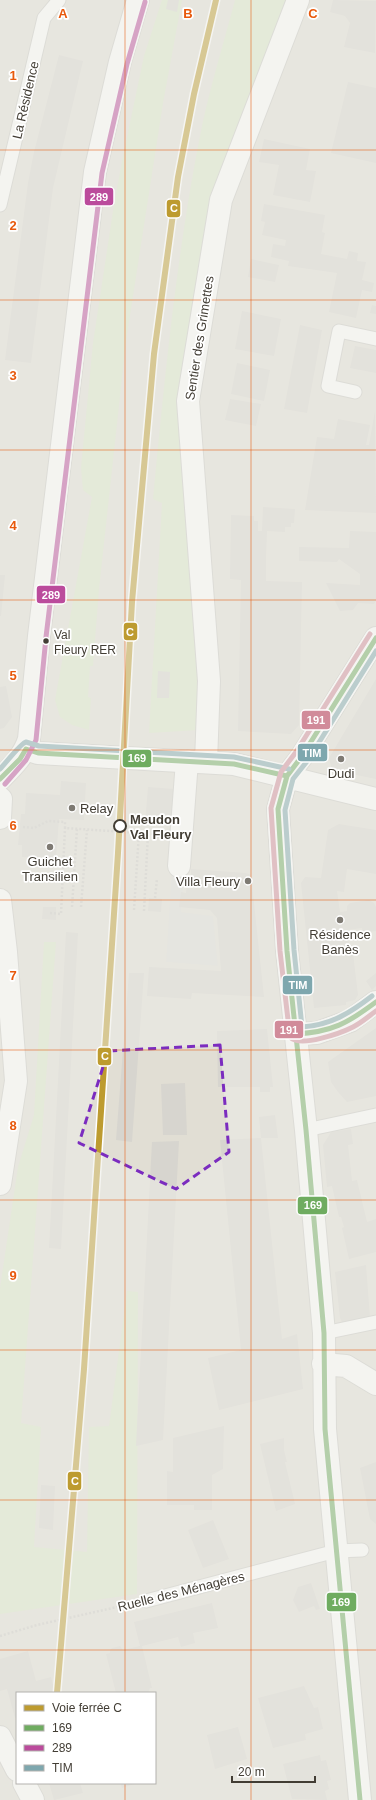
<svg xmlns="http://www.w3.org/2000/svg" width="376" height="1800" viewBox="0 0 376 1800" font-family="Helvetica,sans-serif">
	<rect width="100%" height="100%" fill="#edece7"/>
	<path fill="#e1ded4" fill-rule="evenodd" d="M0,0h376v1800h-376zM17,1693h138v90h-138z"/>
	<path fill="#d9e6c8" d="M162,0h20l-19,103 -37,238 -27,248 -6,77h-3l-2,31 3,1 -2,32 -17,-5 -12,-8 -5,-17 37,-203 -9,-7 -2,-22 12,-125 20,-132 9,-50 22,-105z
		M235,0h53l-75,199 -35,201 21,284v46l-50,3 13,-230 -9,-4c12,-125 24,-250 49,-373 9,-42 22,-84 33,-126z
		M44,942h12l-35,481 20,4 -7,120 53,5 2,-125 20,-1 18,-135 11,1 -1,302 -137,20v-326l18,-121 16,-52z"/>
	<path fill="#dcdbd7" d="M172,866l13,1 -4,45 32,4 5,50 -52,-4z"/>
	<path fill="#d7d5cf" d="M168,0h11l-2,12 -11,-3z
		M333,0l43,1 -1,52 -31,-6 6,-24 -5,-7 -15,-4z
		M59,55l24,6 -30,127 -22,175 -26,-3 23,-177 6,-31z
		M348,82l28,6v75l-45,-10z
		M264,139l46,10 -4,21 10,1 -6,31 -37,-7 6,-30 -20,-3z
		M264,204l61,11 -3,17 3,1 -4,21 26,5 2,-8 9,2 -1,8 9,1 -4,18 12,3 -2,9 -10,-2 -6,28 -27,-6 8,-39 -49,-7 1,-5 -18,-4 2,-13 12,2 1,-6 -24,-5 3,-13 -4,-1z
		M251,259l28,6 -4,17 -27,-5z
		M372,305l4,1v8l-6,-1z
		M242,311l39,8 -7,37 -39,-7z
		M300,325l22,5 -15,83 -23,-4z
		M355,346l21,4v23l-26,-5z
		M237,363l33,7 -6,31 -33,-7z
		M230,399l31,5 -5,22 -31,-6z
		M375,411l1,102 -71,-3 12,-73 17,2 4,-20 32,6 -4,20h3z
		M263,507l32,2 -1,14h-3v4h-6v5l-18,-1 -1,27v23l36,1 -3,143 -8,9 -53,-3 3,-151 -11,-1 1,-64 23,1v5h4v10h4z
		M350,531l26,1v69l-2,3 -16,-1 -5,7 -13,1 -14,-28 34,2v-11l-21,-15 -2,3 -38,-1v-14l50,1z
		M0,575h5l-4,41h-1z
		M158,671l12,1 -1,26h-12z
		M376,679v100l-44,-9 -3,-12z
		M6,686l6,31 -8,11 -4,1v-42z
		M61,781l25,2 -2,37 -25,-1 -3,40 -34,-2v-12h-4l3,-31h4l1,-21 34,2z
		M148,787l26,2 -2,36 -27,-2z
		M339,824l37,6v44l-29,-5 -3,23 -7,-1 3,21 7,-1v-5l3,-3 19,-3 5,3 2,4v24l-13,2 -1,-5 -15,2 2,15h3l6,50 -3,5 -9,2v3l-32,3 -13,-125 4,-6 16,1 7,-48z
		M191,869l55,4 5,2 13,122 -72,-4 -1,6 -44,-3 2,-29 72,4 -4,-53 -7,-8 -31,-3 2,-15 5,1 1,-14 4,1z
		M149,898l13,1 -1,13 -13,-1z
		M43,907h13v13l-14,-1z
		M66,932l12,1 -17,316 -12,-1z
		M129,973h15l-12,169 -16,-2z
		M376,973v13l-4,4 -6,-9z
		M376,1028v68l-29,6 -9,-10 -7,-10 -3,-20z
		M267,1029l6,58h-3v5h-10v-5h-42l-1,-56z
		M185,1083l2,52h-24l-2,-51z
		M275,1115l3,23h-17l-2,-21z
		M351,1129l2,15 -5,1 4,36 5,-1 10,42 9,-3v33l-27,7 -7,-31 2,-1 -3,-10h-2l-7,-31 -5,1 -4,-42 8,-13z
		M261,1138l21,201 15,-5 6,55 -84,21 -11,-52 33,-8 -21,-210z
		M179,1141l-16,299 -27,6 16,-304z
		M366,1265l4,52 -27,7 -3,-6 -5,-46z
		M224,1426l-1,43 -11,6v35h-18v-5h-27v-34l6,1v-34z
		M284,1438v12l3,12h-2l10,42 -19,7 -16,-67z
		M376,1462v62l-6,-5 -10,-51z
		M41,1485l14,1 -2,44 -14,-2z
		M213,1520l16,39 -26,9 -15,-38z
		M311,1583l9,26 -4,1 -2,-4 -15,6 -6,-12 5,-13z
		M212,1603l6,25 -25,5 2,10 -14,4 -3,-10 -36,9 10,42h-2l-2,5 -13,-1 -19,1 -10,-39 4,-1v-3l2,-2 8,-2 3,4 17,-4 -6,-24z
		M28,1651l8,30 15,-4 4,16h-38v24l-2,1 -8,-29 -7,2v-32z
		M304,1686l10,22 4,-1 5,22 -18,5 1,6 -33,8 -15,-50z
		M238,1727l9,32 -32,10 -8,-34z
		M320,1755l1,6 5,-1 5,20 -4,1 2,8 -4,2 2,9 -35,-1 -9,-35z
		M49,1783h31l3,10 -29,7z
		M120,1783h17l-15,5z"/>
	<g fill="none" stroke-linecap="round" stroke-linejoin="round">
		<defs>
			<path id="lane" d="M0,205l44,-187 15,-18
				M355,392l-27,-6 11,-55 37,8
				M306,1130l70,-15
				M324,1333l52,-11
				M146,1601l190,-50 26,-1"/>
			<path id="street" d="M26,749l12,4 196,11 142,35
				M206,762l3,-81 -21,-280 33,-201 77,-200
				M0,779c12,-12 24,-23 29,-40l10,-103 56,-464 25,-110 18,-62
				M0,798l1,1 -1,19
				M179,866l8,-105
				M0,900l6,52 10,129 -16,103
				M296,1034l21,-1 33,-12 26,-19
				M323,1364l23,2 30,18
				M0,1737l17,33
				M24,1783l9,17
				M360,1800l-35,-371 -1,-96 -18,-203 -19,-179 -9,-142 9,-33 15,-20 74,-118"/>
		</defs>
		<use href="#lane" stroke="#c9c8c3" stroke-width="15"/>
		<use href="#street" stroke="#c9c8c3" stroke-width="24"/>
		<path stroke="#cccac6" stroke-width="2.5" stroke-dasharray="2 2" stroke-linecap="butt" d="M23,827l11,1 14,-7 17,1v6l90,6
			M155,898l2,-19
			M72,907l5,-78
			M81,907l6,-77
			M134,910l5,-77
			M144,911l4,-77
			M50,913l11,1 4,-86
			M0,1636l37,-11 89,-20"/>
		<use href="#lane" stroke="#fcfcfb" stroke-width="13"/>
		<use href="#street" stroke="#fcfcfb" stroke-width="22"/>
		<defs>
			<path id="bus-1" d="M0,779l20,-20 6,-10 12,4 196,11 53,12
				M296,1034c36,-2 52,-11 80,-32
				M360,1800l-35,-371 -1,-96 -18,-203 -19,-179 -9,-142 9,-33 15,-20 74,-118"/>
			<path id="bus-2" d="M5,784l21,-24 10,-20 10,-103 56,-464 25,-109 18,-62"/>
			<path id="bus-3" d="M0,769c5,-5 21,-26 26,-27l13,4 195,11 55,12
				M372,996c-22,17 -41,29 -70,31l-8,-77 -9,-140 8,-31 15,-19 68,-109"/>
			<path id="bus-4" d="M370,634l-74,118 -15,20 -10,36 9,143 10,86c10,11 51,-4 63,-10 8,-4 16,-11 23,-16"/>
		</defs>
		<use href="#bus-1" stroke="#fff" stroke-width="8"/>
		<use href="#bus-2" stroke="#fff" stroke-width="8"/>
		<use href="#bus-3" stroke="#fff" stroke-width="8"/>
		<use href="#bus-4" stroke="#fff" stroke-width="8"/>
		<use href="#bus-1" stroke="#6fac60" stroke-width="5"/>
		<use href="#bus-2" stroke="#bb4b9c" stroke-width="5"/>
		<use href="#bus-3" stroke="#7ea7ae" stroke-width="5"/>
		<use href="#bus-4" stroke="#d18b9a" stroke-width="5"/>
		<defs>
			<path id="rail-1" d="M57,1693l27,-324 34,-516 14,-251 22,-248 24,-177 16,-83 22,-94"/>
		</defs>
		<use href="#rail-1" stroke="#fff" stroke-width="9"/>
		<use href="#rail-1" stroke="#bd9b2f" stroke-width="6"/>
	</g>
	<path d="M0 0H376V1800H0ZM220,1045l9,107 -53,37 -97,-46 29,-92z" fill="#edece7" fill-opacity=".55" fill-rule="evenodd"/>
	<path fill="none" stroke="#7b2cbf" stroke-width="3" stroke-dasharray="8 5" stroke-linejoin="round" d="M220,1045l9,107 -53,37 -97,-46 29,-92z"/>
	<path fill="none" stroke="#e8590c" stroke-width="1" stroke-opacity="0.55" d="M125,0v1693M251,0v1800M0,150h376M0,300h376M0,450h376M0,600h376M0,750h376M0,900h376M0,1050h376M0,1200h376M0,1350h376M0,1500h376M0,1650h376M125,1783v17"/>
	<circle fill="#423d34" stroke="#fff" stroke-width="1.5" cx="46" cy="641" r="3.5"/>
	<g fill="#7e7a73" stroke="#fff" stroke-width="1.5">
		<circle cx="341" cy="759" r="4"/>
		<circle cx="72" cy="808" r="4"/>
		<circle cx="50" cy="847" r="4"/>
		<circle cx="248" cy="881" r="4"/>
		<circle cx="340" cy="920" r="4"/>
	</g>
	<circle fill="#fff" stroke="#423d34" stroke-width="2" cx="120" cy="826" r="6"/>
	<g text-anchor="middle" stroke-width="3.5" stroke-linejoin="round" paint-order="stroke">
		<g font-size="12" fill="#423d34" stroke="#fff" text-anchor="start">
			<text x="54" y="639">Val<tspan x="54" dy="15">Fleury RER</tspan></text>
		</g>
		<g font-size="13" fill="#423d34" stroke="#fff">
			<text transform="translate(25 100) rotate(-77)" y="5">La Résidence</text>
			<text transform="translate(199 338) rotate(-81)" y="5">Sentier des Grimettes</text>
			<text transform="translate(181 1591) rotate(-14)" y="5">Ruelle des Ménagères</text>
		</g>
		<g font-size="13" fill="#423d34" stroke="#fff">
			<text x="341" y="778">Dudi</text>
			<text x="80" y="813" text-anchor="start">Relay</text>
			<text x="50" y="866">Guichet<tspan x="50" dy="15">Transilien</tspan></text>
			<text x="240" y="886" text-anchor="end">Villa Fleury</text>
			<text x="340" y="939">Résidence<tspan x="340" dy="15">Banès</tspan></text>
		</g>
		<g font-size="13" font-weight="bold" fill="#423d34" stroke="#fff" text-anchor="start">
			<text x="130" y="824">Meudon<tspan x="130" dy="15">Val Fleury</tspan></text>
		</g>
	</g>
	<g font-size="13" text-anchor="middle" font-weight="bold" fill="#e8590c" stroke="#fff" stroke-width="3.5" stroke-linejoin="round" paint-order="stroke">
		<text x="63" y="18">A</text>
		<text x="188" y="18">B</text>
		<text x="313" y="18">C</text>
		<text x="13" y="80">1</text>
		<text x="13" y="230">2</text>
		<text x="13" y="380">3</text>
		<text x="13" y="530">4</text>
		<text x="13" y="680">5</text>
		<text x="13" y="830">6</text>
		<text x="13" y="980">7</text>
		<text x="13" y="1130">8</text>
		<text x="13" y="1280">9</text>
	</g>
	<g stroke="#fff" stroke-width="1.5">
		<rect x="84" y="187" width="30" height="19" rx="4" fill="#bb4b9c"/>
		<rect x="166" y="199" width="15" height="19" rx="4" fill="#bd9b2f"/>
		<rect x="36" y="585" width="30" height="19" rx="4" fill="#bb4b9c"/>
		<rect x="123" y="622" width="15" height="19" rx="4" fill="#bd9b2f"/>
		<rect x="301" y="710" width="30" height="20" rx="4" fill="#d18b9a"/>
		<rect x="297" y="743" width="31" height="19" rx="4" fill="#7ea7ae"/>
		<rect x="122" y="749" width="30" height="19" rx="4" fill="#6fac60"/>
		<rect x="282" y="975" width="31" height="20" rx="4" fill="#7ea7ae"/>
		<rect x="274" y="1020" width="30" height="19" rx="4" fill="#d18b9a"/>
		<rect x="97" y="1047" width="15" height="19" rx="4" fill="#bd9b2f"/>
		<rect x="297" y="1196" width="31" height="19" rx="4" fill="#6fac60"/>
		<rect x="67" y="1471" width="15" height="20" rx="4" fill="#bd9b2f"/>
		<rect x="326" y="1592" width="31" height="20" rx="4" fill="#6fac60"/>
	</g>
	<g font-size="11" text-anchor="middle" font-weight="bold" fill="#fff">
		<text x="99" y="201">289</text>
		<text x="174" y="212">C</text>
		<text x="51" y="599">289</text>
		<text x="130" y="636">C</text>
		<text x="316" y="724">191</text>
		<text x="312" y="757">TIM</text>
		<text x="137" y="762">169</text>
		<text x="298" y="989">TIM</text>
		<text x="289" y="1034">191</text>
		<text x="105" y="1060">C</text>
		<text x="313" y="1209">169</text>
		<text x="75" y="1485">C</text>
		<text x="341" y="1606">169</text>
	</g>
	<rect x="16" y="1692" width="140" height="92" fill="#ffffff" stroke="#b3b1ae"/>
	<rect x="24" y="1705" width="20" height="6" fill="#bd9b2f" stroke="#b3b1ae"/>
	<text x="52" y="1712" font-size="12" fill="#423d34">Voie ferrée C</text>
	<rect x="24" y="1725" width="20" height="6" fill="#6fac60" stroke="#b3b1ae"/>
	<text x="52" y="1732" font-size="12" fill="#423d34">169</text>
	<rect x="24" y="1745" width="20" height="6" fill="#bb4b9c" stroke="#b3b1ae"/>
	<text x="52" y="1752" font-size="12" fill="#423d34">289</text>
	<rect x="24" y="1765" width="20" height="6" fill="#7ea7ae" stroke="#b3b1ae"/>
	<text x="52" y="1772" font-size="12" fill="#423d34">TIM</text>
	<path d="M232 1776v6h83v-6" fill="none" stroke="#423d34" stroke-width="2"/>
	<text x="238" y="1776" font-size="12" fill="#423d34" stroke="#ffffff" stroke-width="3" paint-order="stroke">20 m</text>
</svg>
